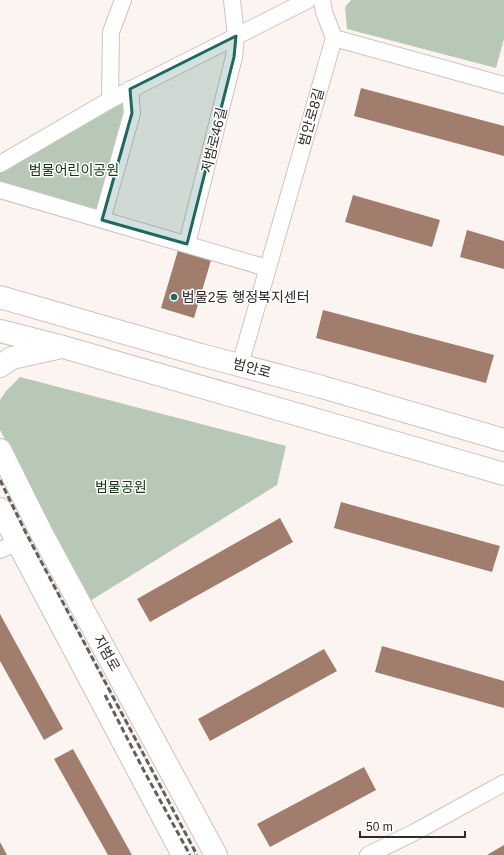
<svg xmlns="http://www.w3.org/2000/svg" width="504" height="855" viewBox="0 0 504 855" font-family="Arial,'Noto Sans KR',sans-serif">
	<rect width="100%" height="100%" fill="#fcf4f0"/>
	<path fill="#b7c9b6" d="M351,0h153v39l-8,29 -149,-39 -2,-22z
		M122,103l7,6 -29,106 -100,-28v-18z
		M20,377l266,69 -9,39 -187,116 -90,-171v-30l6,-9z"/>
	<path fill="#a17d6d" d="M361,88l143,38v30l-150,-40z
		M353,195l87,25 -8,27 -87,-25z
		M467,230l37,11v28l-44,-12z
		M179,247l33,10 -18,61 -33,-10z
		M323,310l171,45 -8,28 -170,-45z
		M341,502l159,44 -8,26 -158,-44z
		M280,518l13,24 -143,80 -13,-23z
		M0,614l63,115 -19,11 -44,-79z
		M382,646l122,35v27l-129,-36z
		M324,649l13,22 -127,70 -12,-22z
		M73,749l59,106h-24l-54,-96z
		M364,767l12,23 -106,57 -13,-23z
		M0,842l7,13h-7z
		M504,845v10h-17z"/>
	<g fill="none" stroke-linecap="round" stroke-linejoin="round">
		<defs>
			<path id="minor" d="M322,0l2,12 10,26
				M334,38l170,47
				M110,100l1,-68 12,-32
				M0,164l110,-64 198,-100
				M0,190l267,78
				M102,220l30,-107 -2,-24
				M187,244l47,-187 2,-21 -4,-36
				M240,365l94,-327
				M0,550l17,-8
				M368,855l47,-23 89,-49"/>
			<path id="secondary" d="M0,297l201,58 121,32 182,53
				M0,331l63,16 441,127
				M0,366l12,-8 45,-10
				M0,450l42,84 174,321
				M0,509l183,346"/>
		</defs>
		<use href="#minor" stroke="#ccc4c0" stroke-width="18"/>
		<use href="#secondary" stroke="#ccc4c0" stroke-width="24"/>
		<use href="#minor" stroke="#fff" stroke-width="16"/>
		<use href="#secondary" stroke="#fff" stroke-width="22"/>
		<path stroke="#635e5c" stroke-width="3" stroke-dasharray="6 3" stroke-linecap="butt" d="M0,480l26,53 171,322
			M105,695l38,74 47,86"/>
	</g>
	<path fill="#1f685f" fill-opacity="0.2" stroke="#1f685f" stroke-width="3" stroke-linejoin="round" d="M236,36l-2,21 -47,187 -85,-24 30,-107 -2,-24z"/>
	<circle fill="#1f685f" stroke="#fff" stroke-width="1.5" cx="174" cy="297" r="4"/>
	<g text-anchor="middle" stroke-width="3" stroke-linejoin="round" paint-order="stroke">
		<g font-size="14" fill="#2e2b29" stroke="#fff">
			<text transform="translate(311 117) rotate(-74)" y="5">범안로8길</text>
			<text transform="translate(214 140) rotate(-76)" y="5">지범로46길</text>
			<text transform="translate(252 368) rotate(15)" y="5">범안로</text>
			<text transform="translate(107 653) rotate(61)" y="5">지범로</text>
		</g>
		<g font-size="14" fill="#123910" stroke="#fff">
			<text x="74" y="175">범물어린이공원</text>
			<text x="121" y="492">범물공원</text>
		</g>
		<g font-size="14" fill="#2e2b29" stroke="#fff" text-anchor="start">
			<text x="182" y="302">범물2동 행정복지센터</text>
		</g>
	</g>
	<path d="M360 831v6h105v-6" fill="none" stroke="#2e2b29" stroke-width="2"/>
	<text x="366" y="831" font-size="12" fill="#2e2b29" stroke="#ffffff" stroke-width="3" paint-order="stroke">50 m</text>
</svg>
